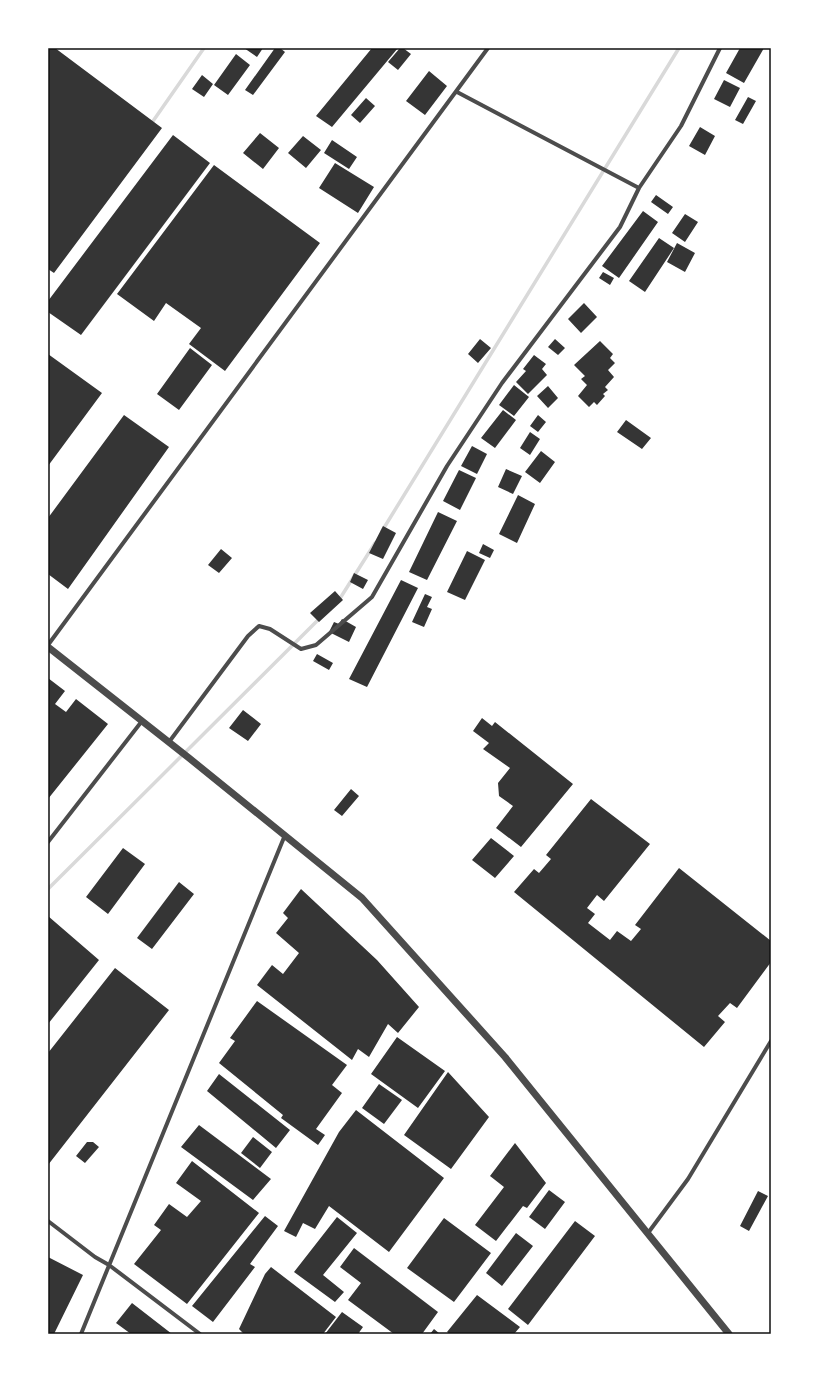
<svg xmlns="http://www.w3.org/2000/svg" width="819" height="1382" viewBox="0 0 819 1382" font-family="'Golos Text',sans-serif">
	<rect width="100%" height="100%" fill="#fff"/>
	<g fill="none" stroke-linecap="round" stroke-linejoin="round">
		<path stroke="#d9d9d9" stroke-width="3.5" d="M151,124l53,-76
			M382,531l297,-483
			M339,600l36,-57
			M48,889l272,-271"/>
	</g>
	<path fill="#353535" d="M48,48h7l107,80 -108,145 -6,-4z
		M244,48h19l-6,9z
		M275,48h5l5,4 -32,43 -8,-5z
		M372,48h26l-66,79 -16,-11z
		M400,48h3l8,6 -13,16 -10,-8z
		M740,48h24l-20,35 -18,-10z
		M236,54l14,11 -22,30 -14,-10z
		M429,71l18,15 -22,29 -19,-14z
		M202,75l11,9 -9,13 -12,-8z
		M724,80l16,8 -10,19 -16,-8z
		M748,97l8,4 -13,23 -8,-4z
		M366,98l9,8 -15,17 -9,-8z
		M700,127l15,9 -10,19 -16,-9z
		M260,133l19,15 -16,21 -20,-16z
		M173,135l37,28 -129,172 -33,-23v-11z
		M303,136l18,14 -15,18 -18,-15z
		M332,140l25,17 -8,12 -25,-16z
		M335,163l39,24 -16,26 -39,-25z
		M214,165l106,78 -95,128 -36,-27 12,-16 -35,-25 -12,18 -37,-27z
		M656,195l17,12 -5,7 -17,-12z
		M643,211l15,11 -39,56 -17,-12z
		M685,214l13,8 -13,20 -13,-9z
		M659,238l15,10 -29,44 -16,-11z
		M677,243l18,10 -10,19 -18,-10z
		M603,272l11,6 -4,7 -11,-7z
		M584,303l13,14 -16,16 -13,-14z
		M480,339l11,9 -13,15 -10,-9z
		M555,339l10,9 -7,7 -10,-8z
		M600,341l13,13 -3,4 5,5 -7,7 6,7 -9,10 3,3 -5,4 2,2 -8,9 -3,-3 -5,5 -11,-11 9,-11 -6,-6 4,-3 -11,-11z
		M190,348l22,17 -33,45 -22,-16z
		M48,354l54,39 -54,73z
		M534,355l12,9 -4,5 5,6 -19,19 -12,-12 10,-11 -3,-2z
		M514,385l15,12 -15,19 -15,-11z
		M548,386l10,12 -10,10 -11,-12z
		M503,410l13,10 -21,28 -14,-10z
		M124,415l45,32 -101,142 -20,-15v-56z
		M538,415l8,7 -8,10 -8,-6z
		M626,420l25,18 -9,11 -25,-17z
		M530,432l10,7 -10,16 -10,-7z
		M472,446l15,8 -10,20 -16,-8z
		M541,451l14,11 -15,21 -15,-11z
		M506,469l16,7 -9,18 -15,-7z
		M459,470l17,8 -16,32 -17,-9z
		M518,495l17,9 -18,39 -18,-9z
		M438,512l19,9 -30,59 -18,-8z
		M383,526l13,7 -13,26 -14,-6z
		M483,544l11,6 -4,8 -11,-5z
		M221,549l11,9 -13,15 -11,-8z
		M467,551l18,9 -20,40 -18,-8z
		M354,573l14,7 -5,9 -13,-7z
		M401,580l17,8 -51,99 -18,-8z
		M335,591l8,9 -24,22 -9,-9z
		M425,594l7,3 -5,10 5,2 -8,18 -12,-5z
		M342,619l14,8 -7,15 -20,-10 5,-10 5,2z
		M317,654l16,9 -4,7 -16,-9z
		M48,678l17,13 -10,13 11,8 10,-13 32,25 -60,75z
		M243,710l18,14 -13,17 -19,-13z
		M482,718l10,8 3,-4 78,62 -52,63 -25,-19 17,-22 -14,-10 -1,-13 12,-15 -27,-19 6,-6 -16,-12z
		M351,789l8,7 -17,20 -8,-6z
		M591,799l59,45 -46,57 -7,-6 -10,13 8,6 -7,9 22,17 7,-9 14,10 10,-12 -6,-4 44,-57 92,73v21l-34,46 -7,-5 -12,13 7,6 -21,25 -190,-155 20,-23 5,4 12,-14 -5,-4z
		M491,838l23,18 -19,22 -23,-18z
		M123,848l22,16 -37,50 -22,-17z
		M179,882l15,12 -42,55 -15,-11z
		M301,889l76,71 42,47 -21,26 -10,-9 -19,33 -11,-8 -6,11 -95,-75 15,-20 11,9 16,-21 -23,-20 12,-15 -5,-5z
		M48,916l51,44 -51,64z
		M115,968l54,42 -121,155v-112z
		M257,1001l90,64 -15,20 10,8 -26,36 9,6 -7,10 -37,-27 2,-3 -64,-52 16,-22 -5,-3z
		M397,1037l48,34 -27,37 -47,-34z
		M448,1072l41,45 -38,52 -47,-34z
		M219,1074l71,56 -14,18 -69,-57z
		M379,1084l23,16 -18,24 -22,-16z
		M356,1110l88,68 -55,74 -60,-46 -14,23 -12,-6 -7,14 -12,-6 55,-99z
		M199,1125l72,54 -18,21 -72,-53z
		M253,1137l19,15 -12,16 -19,-15z
		M87,1142h6l6,5 -14,16 -9,-7z
		M515,1143l31,40 -19,25 -4,-2 -27,35 -21,-16 29,-38 -14,-11z
		M192,1161l67,52 -72,91 -53,-40 27,-34 -7,-5 15,-21 18,13 14,-16 -25,-18z
		M549,1190l16,12 -20,27 -16,-12z
		M758,1191l10,5 -19,35 -9,-5z
		M265,1216l13,10 -28,38 5,3 -42,55 -21,-16z
		M337,1217l20,16 -34,42 21,17 -9,10 -41,-30z
		M444,1218l47,35 -37,49 -47,-34z
		M575,1221l20,15 -67,89 -20,-16z
		M516,1233l17,13 -31,40 -16,-13z
		M354,1248l84,64 -16,22h-28l-46,-34 13,-17 -21,-16z
		M48,1257l35,18 -29,59h-6z
		M271,1267l65,50 -13,17h-79l-5,-5 26,-55z
		M477,1295l43,32 -6,7h-64l-3,-2z
		M132,1303l40,31h-41l-15,-11z
		M342,1312l21,15 -5,7h-33z
		M434,1329l6,5h-10z"/>
	<g fill="none" stroke-linecap="round" stroke-linejoin="round">
		<path stroke="#4c4c4c" stroke-width="4" d="M457,92l182,96
			M48,645l440,-597
			M169,742l79,-106 11,-10 11,3 31,20 15,-4 56,-48 75,-131 55,-83 118,-156 19,-39 42,-62 39,-78
			M48,842l94,-121
			M48,1221l47,36 14,8 91,69
			M648,1233l40,-54 83,-138
			M81,1334l204,-499"/>
		<path stroke="#4c4c4c" stroke-width="7" d="M48,647l141,111 173,140 143,159 224,277"/>
	</g>
	<rect width="819" height="1382" fill="none" stroke="#ffffff" stroke-width="98"/>
	<rect x="49" y="49" width="721" height="1284" fill="none" stroke="#111" stroke-width="1.5"/>
</svg>
